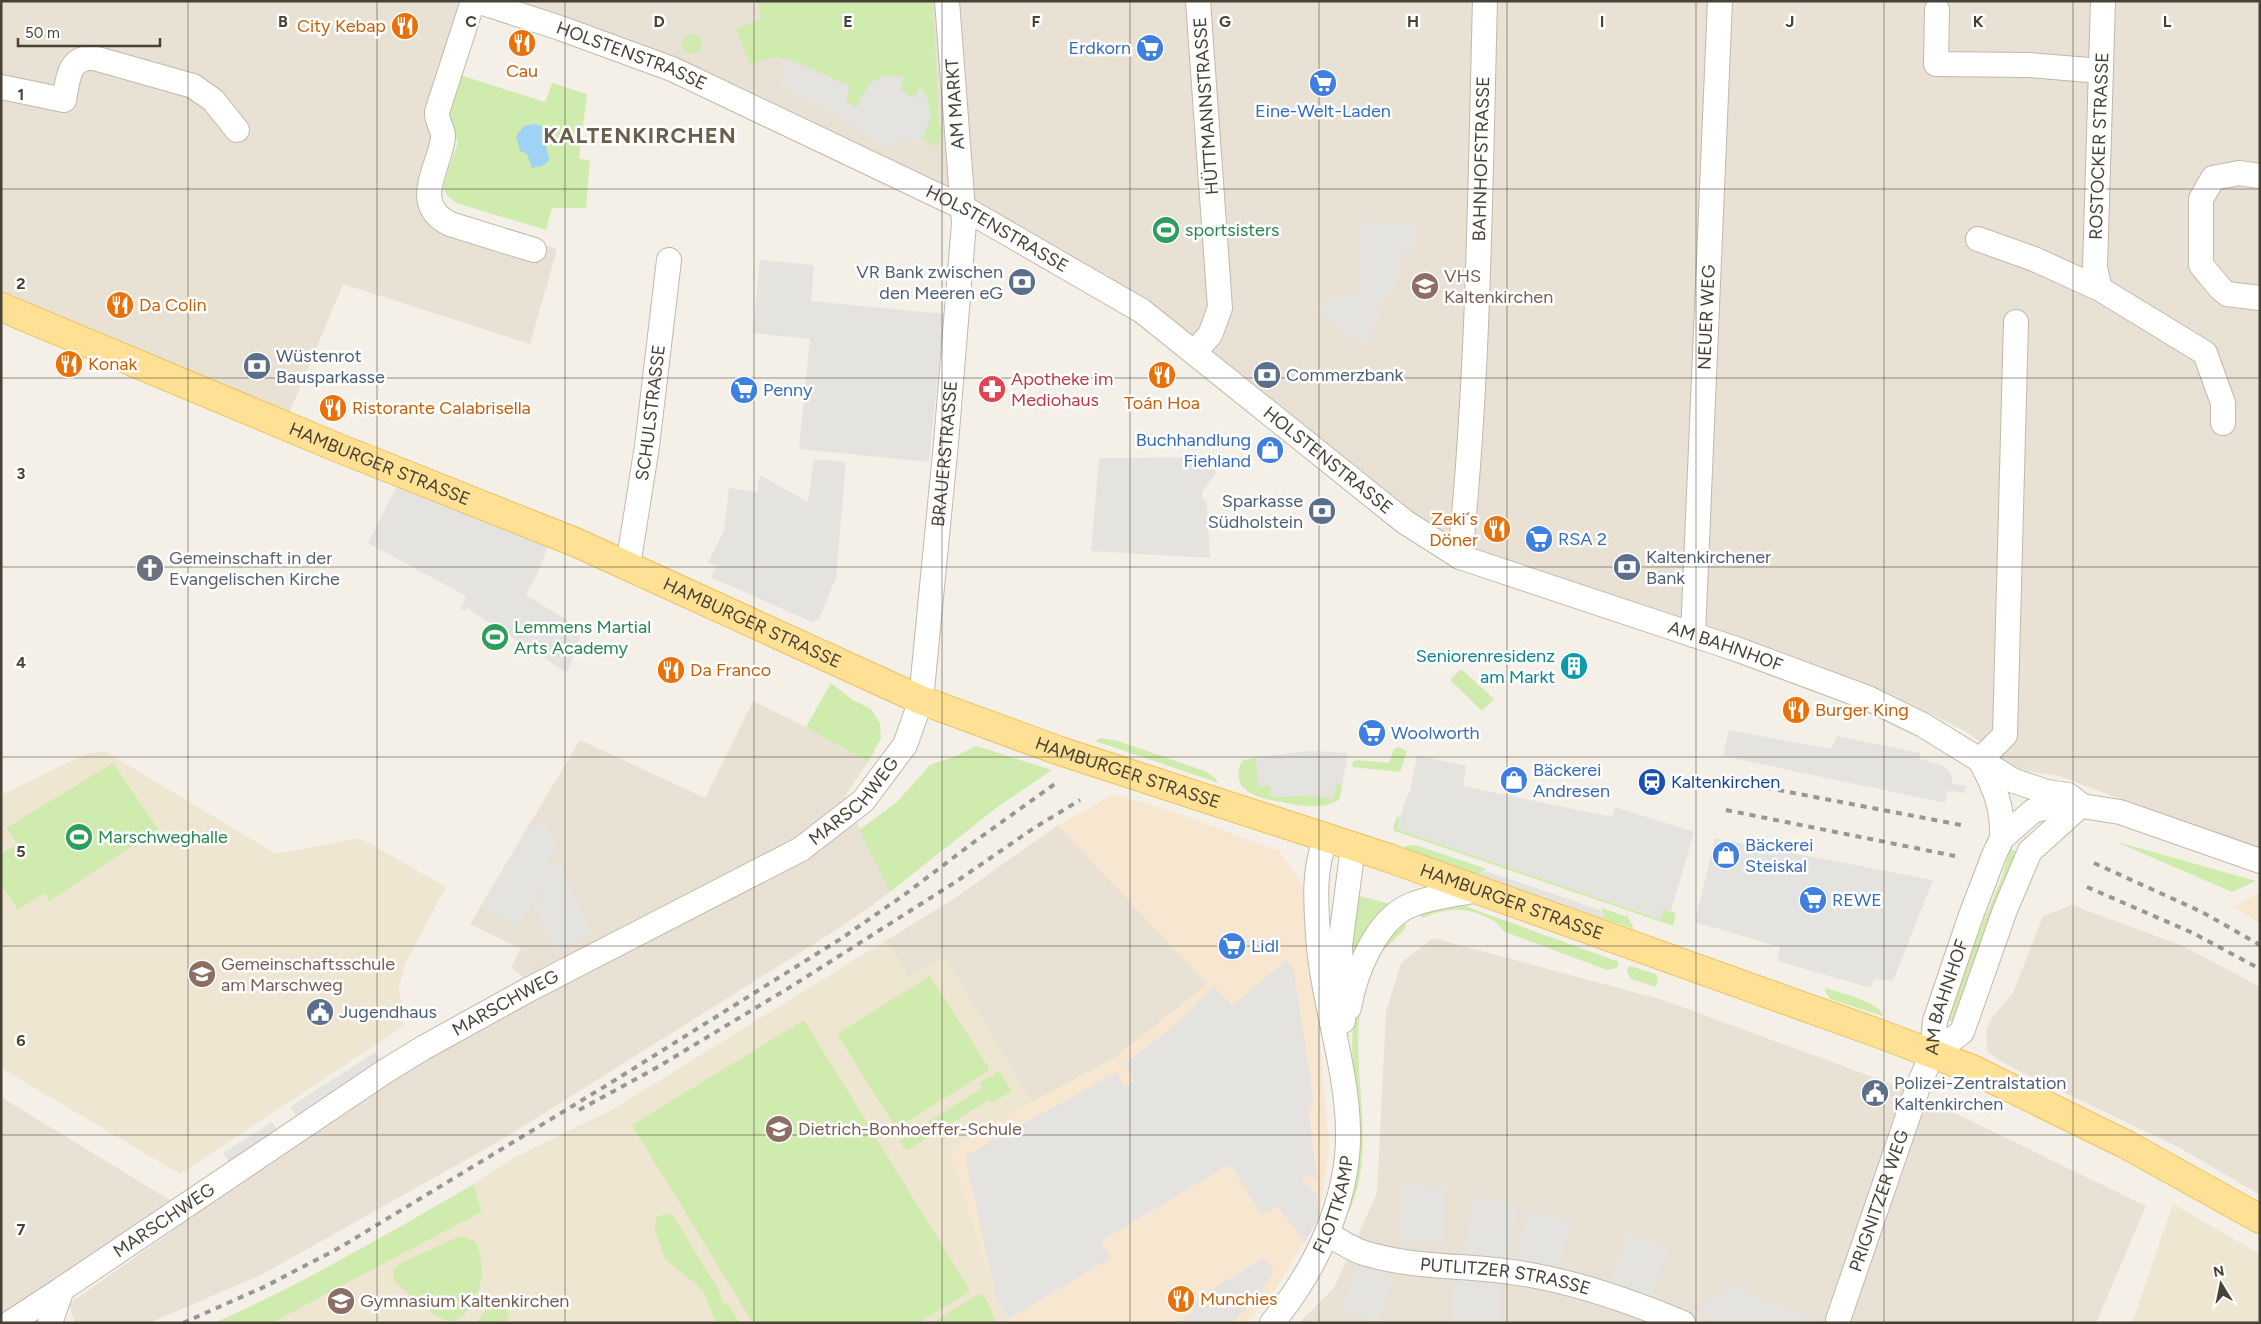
<svg xmlns="http://www.w3.org/2000/svg" width="2261" height="1324" viewBox="0 0 2261 1324" font-family="Figtree,sans-serif">
	<rect width="100%" height="100%" fill="#f4f0e7"/>
	<path fill="#e9e2d4" d="M1,1h479l-37,111 -4,93 22,15 96,29 -27,95 -187,-60 -57,137 -285,-119z
		M489,1h1771v850l-201,-75 -44,-7 -48,-37 -84,-42 -103,-39 -95,-27 -217,-74 -56,-34 -210,-167 -251,-155z
		M753,701l53,26 62,35 -23,34 45,96 -46,33 -341,214 -240,135 -114,49h-74l-6,-19 321,-227 149,-86 -28,-24 10,-18 -51,-25 110,-184 125,58z
		M1058,825l150,159 -95,75 -81,43 -87,-145 -36,20 -24,-36 67,-41z
		M2072,905l111,41 77,41v208l-80,-47 -173,-83 -19,-13 -2,-20 5,-13 22,-26 30,-77z
		M1433,938l230,62 240,88 243,118 -50,117h-797l35,-35 43,-95 9,-181 15,-49z
		M1,1097l172,105 -172,112z"/>
	<path fill="#f8e7d0" d="M1114,794l63,19 102,38 28,39 22,258 -10,70 -51,83 -23,22h-236l-13,-25 -46,-148 82,-48 81,-43 95,-75 -150,-159z
		M2260,894v29l-27,-16 22,-12z"/>
	<path fill="#eee6d0" d="M106,752l170,102 84,-16 86,49 -40,75 -7,24 5,40 -224,148 -179,-106v-273l87,-42z
		M885,941l24,36 36,-20 87,145 -82,48 46,148 13,25h-737l209,-111 -7,-29 40,-25 101,-50z
		M2173,1204l87,50v69h-128z"/>
	<path fill="#cfebad" d="M758,1h175l6,124 4,3 -6,19 -16,-9 3,-3 -3,-48 -8,11 -12,-7 -39,4 -4,13c-20,-9 -65,-53 -82,-51 -8,1 -18,6 -26,8l-14,-36 25,-10z
		M682 44a10 10 0 1 1 20 0a10 10 0 1 1-20 0Z
		M460,75l85,27 7,-19 35,11 -8,65 11,1 -4,48h-34l-6,22 -90,-27 -10,-9 -3,-8 15,-44 -11,-27z
		M1461,669l33,30 -12,12 -32,-31z
		M831,683l22,17 18,9 9,14 1,15 -13,24 -62,-35z
		M1101,738l17,3 87,30 10,7 4,5 -124,-42z
		M976,746l76,24 -56,38 -106,84 -31,-62 38,-28 33,-37 28,-10z
		M1399,747l8,4 -7,21 -48,-5 1,-5 4,-2 32,3 5,-14z
		M1256,757l3,29 12,-1 1,12 37,-2 24,4 3,-16 6,2 -3,15c-18,10 -39,6 -58,2 -22,-4 -53,-11 -39,-41z
		M113,763l45,66 -109,72 -5,-8 -26,17 -17,-25v-31l16,-10 -11,-16z
		M1397,816l3,2 -3,11 263,90 3,-10 13,4 -3,13 -278,-95 -2,-3z
		M2114,841l142,40 -24,11z
		M1410,845h5l72,24 -11,6 -73,-24 3,-5z
		M2010,849l9,3 -62,172 -9,-4 33,-93 20,-47z
		M1356,895l39,10 -43,59z
		M1450,905h12l157,57 -2,6 -10,2 -102,-38c-4,-3 -7,-9 -11,-11 -27,-15 -44,-14 -72,-3l-4,-6z
		M1601,908l27,9 6,12 -30,-10z
		M1405,923l1,4c-8,11 -21,19 -28,31 -46,80 8,173 -29,254l-3,-2c4,-30 12,-68 11,-98 0,-23 -5,-45 -5,-68 1,-40 19,-98 53,-121z
		M1630,966l26,8 2,7 -2,6 -25,-8 -4,-7 1,-5z
		M930,976l60,94 -94,58 -59,-94z
		M1826,988c13,5 55,14 57,28l-53,-17 -5,-9z
		M804,1020l166,271 -52,32h-165l-121,-198z
		M999,1071l13,20 -20,12 -3,-3 -83,51 -7,-11 83,-52 -2,-5z
		M474,1184l7,28 -209,111h-58c91,-40 175,-90 260,-139z
		M666,1213l7,3 47,76 2,11 6,1 12,19h-24l-12,-30 -8,-9 -31,-25 -10,-29 1,-12z
		M458,1237h6l12,5c3,10 7,22 6,33 -1,13 -16,49 -33,46 -17,-4 -42,-28 -55,-41l-1,-11 6,-5z
		M979,1294l6,3 11,26h-64z
		M491,1302c9,0 15,6 18,14l-1,5 -32,2z"/>
	<path fill="#e5e3df" d="M789,59l61,27 -4,16 11,6 5,-13 10,-13 12,-6h19l-2,15 12,7 8,-11 8,16 2,15 -7,17 -11,10 -8,-7 -15,10 -23,-10 -16,-15 -73,-37z
		M1360,223l55,1 -1,28h-15l-1,30 -23,25 7,7 -15,18 5,3 -8,11 -47,-34 11,-14 30,-1z
		M760,260l54,5 -3,36 133,13 -15,148 -130,-13 11,-110 -57,-6z
		M1215,457l1,16 -14,19v6l5,4 3,56 -119,-7 8,-93z
		M814,459l32,3 -10,116 -17,41 -7,3 -102,-45 7,-11 -9,-4 16,-31 5,-43 28,4 3,-17 48,27z
		M397,486l151,60 -10,26 -12,23 57,35 -16,43 -100,-65 -2,3 -4,-2 5,-13 -98,-53z
		M1729,730l102,19 6,-13 83,17v6l21,6 9,6 3,13 13,2 -1,7 -18,-2 -2,12 -222,-47z
		M1309,751l39,2 -6,32 -6,-2 -3,16 -24,-4 -37,2 -1,-12 -12,2 -3,-30z
		M1417,755l49,11 -3,20 149,31 3,-10 79,25 -23,79 -8,-2 -2,10 -264,-90 9,-31 4,-7z
		M531,821l11,7 4,-7 11,25 -12,19 2,3 12,-7 33,73 -35,20 -24,-50 12,-6 -3,-6 -5,2 -20,33 -35,-20z
		M1715,838l218,42 -40,101 -19,-2 -3,9 -94,-27 3,-14 -85,-25z
		M1486,871l114,39 4,9 -128,-44z
		M1286,960l8,10 20,135 -6,2 9,72 -13,-3 -2,5 15,14 2,23 -14,24 -27,-35 -17,7 -31,-50 -129,77 10,17 -103,61 -12,-21 -31,-142 152,-84 7,15 10,-6 -9,-18 38,-28 51,-49 18,20z
		M375,1052l12,18 -83,57 -14,-20z
		M272,1122l12,19 -48,32 -13,-20z
		M1402,1185l44,2 -2,57 -44,-2z
		M1474,1197l44,8 -10,58 -45,-7z
		M1527,1211l44,10 -12,51 -44,-10z
		M1628,1233l41,15 -18,49 -41,-15z
		M1363,1253l29,7 -8,20 9,3 -14,39 -38,-14z
		M1264,1258l10,12 -13,23 -29,30h-56l18,-11 -5,-9z
		M1454,1267l48,12 -2,44h-49z
		M1739,1283l14,13 64,23 -1,4h-101l-11,-7 -5,-10z"/>
	<path fill="#9fd2f5" d="M534,124l8,2c6,12 2,22 8,34l-8,6 -10,2 -5,-14 -7,-3 -4,-15 8,-10z"/>
	<g fill="none" stroke-linecap="round" stroke-linejoin="round">
		<defs>
			<g id="minor">
				<path d="M473,1l-36,111c-1,9 7,17 6,26 -4,31 -33,66 7,86l84,26"/>
				<path id="s1" d="M477,1l83,27 112,41 290,138 180,104 263,211 55,35 279,93 129,48 55,27 91,56 33,11 21,3 13,10"/>
				<path d="M2103,1l-8,267 5,21 105,64 18,50v20"/>
				<path d="M1937,10l-1,54 93,1 72,6"/>
				<path d="M1,87l63,13c4,-20 4,-44 30,-42l99,28 20,14 24,30"/>
				<path d="M2260,176l-21,-3 -26,5 -12,21v66l19,23 7,6 33,4"/>
				<path d="M1978,239l56,20 66,30"/>
				<path d="M1194,352l16,-17 10,-27 -22,-307"/>
				<path id="s2" d="M1460,557c19,-185 20,-370 25,-556"/>
				<path id="s3" d="M628,566l19,-120 22,-186"/>
				<path id="s4" d="M1693,635l27,-634"/>
				<path d="M1980,760l25,-25 11,-413"/>
				<path d="M1981,762c14,26 22,45 21,76"/>
				<path d="M1349,1008c6,-35 27,-89 62,-103 22,-9 46,-11 69,-15"/>
				<path d="M1343,1021l-3,-75 13,-99"/>
				<path d="M1932,1054l30,-22 43,-122 25,-59 51,-46"/>
				<path id="s5" d="M1327,1234c12,6 24,15 37,19 48,15 98,12 148,19 59,8 116,28 171,51"/>
				<path id="s6" d="M1838,1320l80,-233 14,-33 3,-33 35,-103 24,-63 8,-17 31,-27 30,-8 57,9 140,49"/>
				<path d="M10,1323l52,-34"/>
				<path id="s7" d="M50,1323l12,-34 325,-219 36,-22 105,-58 273,-141 62,-48 42,-56 16,-45 25,-257 18,-220 -17,-222"/>
				<path id="s8" d="M1272,1323c43,-52 78,-124 76,-193 -1,-64 -26,-130 -30,-195 -2,-33 -5,-65 8,-97"/>
			</g>
			<g id="major">
				<path id="s9" d="M1,307l335,140 239,95 346,158 136,50 332,108 494,177 89,34 155,76 133,74"/>
			</g>
		</defs>
		<use href="#minor" stroke="#c1b8a9" stroke-width="26"/>
		<use href="#major" stroke="#ebc15e" stroke-width="30"/>
		<use href="#minor" stroke="#fff" stroke-width="24"/>
		<use href="#major" stroke="#ffe195" stroke-width="28"/>
		<path stroke="#979797" stroke-width="4" stroke-dasharray="6 6" stroke-linecap="butt" d="M1731,781l230,44
			M1726,810l229,46
			M2094,863l108,49 58,33
			M2087,887l106,46 67,36
			M579,1110l77,-42 136,-82 165,-105 77,-53 46,-28
			M183,1323l83,-37 73,-38 273,-166 230,-144 62,-43 74,-56 81,-58"/>
	</g>
	<path fill="none" stroke="#484135" stroke-width="1" stroke-opacity="0.55" d="M188,1v1322M377,1v1322M565,1v1322M754,1v1322M942,1v1322M1130,1v1322M1319,1v1322M1507,1v1322M1696,1v1322M1884,1v1322M2073,1v1322M1,189h2259M1,378h2259M1,567h2259M1,757h2259M1,946h2259M1,1135h2259"/>
	<defs>
		<symbol id="restaurant-disc" viewBox="-11 -11 22 22"><circle r="9.5" fill="#e8710a" stroke="#fff"/><path d="M-5-6h1v4h1v-4h1v4h1v-4h1v5L-1.5 .5V6h-2V.5L-5-1ZM5-6V6H3V1.5H1.5Q1.5-4 5-6Z" fill="#fff"/></symbol>
		<symbol id="supermarket-disc" viewBox="-11 -11 22 22"><circle r="9.5" fill="#3f7fe0" stroke="#fff"/><path d="M-6-5.5h2.5l.6 2H6L4.5 2H-2.5L-4.4-4H-6ZM-1.5 3.2a1.3 1.3 0 1 0 .1 0ZM3 3.2a1.3 1.3 0 1 0 .1 0Z" fill="#fff"/></symbol>
		<symbol id="stadium-disc" viewBox="-11 -11 22 22"><circle r="9.5" fill="#2e9e5b" stroke="#fff"/><path d="M0-5a6.5 5 0 1 0 0 10a6.5 5 0 1 0 0-10ZM-3.5-1.8h7v3.6h-7Z" fill="#fff"/></symbol>
		<symbol id="bank-disc" viewBox="-11 -11 22 22"><circle r="9.5" fill="#5c6f8a" stroke="#fff"/><path d="M-6-4H6V4H-6ZM0-2.3a2.3 2.3 0 1 0 0 4.6a2.3 2.3 0 1 0 0-4.6Z" fill="#fff"/></symbol>
		<symbol id="university-disc" viewBox="-11 -11 22 22"><circle r="9.5" fill="#8d6e63" stroke="#fff"/><path d="M0-5L7-2L0 1L-7-2ZM-4 1L0 2.5L4 1V4Q0 6-4 4Z" fill="#fff"/></symbol>
		<symbol id="pharmacy-disc" viewBox="-11 -11 22 22"><circle r="9.5" fill="#e0444e" stroke="#fff"/><path d="M-2-6h4v4h4v4h-4v4h-4v-4h-4v-4h4Z" fill="#fff"/></symbol>
		<symbol id="shop-disc" viewBox="-11 -11 22 22"><circle r="9.5" fill="#3f7fe0" stroke="#fff"/><path d="M-5-2.5h2.3a2.7 3.5 0 0 1 5.4 0H5L5.5 6h-11ZM-1.5-2.5h3a1.5 2.3 0 0 0-3 0Z" fill="#fff"/></symbol>
		<symbol id="church-disc" viewBox="-11 -11 22 22"><circle r="9.5" fill="#6b7280" stroke="#fff"/><path d="M-1.2-6h2.4v3.5h3.3v2.4h-3.3V6h-2.4V-.1h-3.3v-2.4h3.3Z" fill="#fff"/></symbol>
		<symbol id="building-disc" viewBox="-11 -11 22 22"><circle r="9.5" fill="#0f9aa8" stroke="#fff"/><path d="M-4-6H4V6H1V3H-1V6H-4ZM-2.5-4.3h1.7v1.8h-1.7ZM.8-4.3h1.7v1.8H.8ZM-2.5-1h1.7V.8h-1.7ZM.8-1h1.7V.8H.8Z" fill="#fff"/></symbol>
		<symbol id="station-disc" viewBox="-11 -11 22 22"><circle r="9.5" fill="#1a4fb4" stroke="#fff"/><path d="M-3-6H3Q5-6 5-4V2Q5 4 3 4L4.5 6H3L1.5 4h-3L-3 6H-4.5L-3 4Q-5 4-5 2V-4Q-5-6-3-6ZM-3.5-4v3h7v-3ZM-3.5 1v1.5H-2V1ZM2 1v1.5H3.5V1Z" fill="#fff"/></symbol>
		<symbol id="school-disc" viewBox="-11 -11 22 22"><circle r="9.5" fill="#8d6e63" stroke="#fff"/><path d="M0-5L7-2L0 1L-7-2ZM-4 1L0 2.5L4 1V4Q0 6-4 4Z" fill="#fff"/></symbol>
		<symbol id="civic-disc" viewBox="-11 -11 22 22"><circle r="9.5" fill="#5c6f8a" stroke="#fff"/><path d="M-.6-6.5H3V-4.5H.6V-3L4-1V1h2V6H-6V1h2V-1L-.6-3ZM-1.2 2.5V6h2.4V2.5Z" fill="#fff"/></symbol>
	</defs>
	<g fill-rule="evenodd">
		<use href="#restaurant-disc" x="389" y="10" width="32" height="32"/>
		<use href="#restaurant-disc" x="506" y="27" width="32" height="32"/>
		<use href="#supermarket-disc" x="1134" y="32" width="32" height="32"/>
		<use href="#supermarket-disc" x="1307" y="67" width="32" height="32"/>
		<use href="#stadium-disc" x="1150" y="214" width="32" height="32"/>
		<use href="#bank-disc" x="1006" y="266" width="32" height="32"/>
		<use href="#university-disc" x="1409" y="270" width="32" height="32"/>
		<use href="#restaurant-disc" x="104" y="289" width="32" height="32"/>
		<use href="#restaurant-disc" x="53" y="348" width="32" height="32"/>
		<use href="#bank-disc" x="241" y="350" width="32" height="32"/>
		<use href="#restaurant-disc" x="1146" y="359" width="32" height="32"/>
		<use href="#bank-disc" x="1251" y="359" width="32" height="32"/>
		<use href="#pharmacy-disc" x="976" y="373" width="32" height="32"/>
		<use href="#supermarket-disc" x="728" y="374" width="32" height="32"/>
		<use href="#restaurant-disc" x="317" y="392" width="32" height="32"/>
		<use href="#shop-disc" x="1254" y="434" width="32" height="32"/>
		<use href="#bank-disc" x="1306" y="495" width="32" height="32"/>
		<use href="#restaurant-disc" x="1481" y="513" width="32" height="32"/>
		<use href="#supermarket-disc" x="1523" y="523" width="32" height="32"/>
		<use href="#bank-disc" x="1611" y="551" width="32" height="32"/>
		<use href="#church-disc" x="134" y="552" width="32" height="32"/>
		<use href="#stadium-disc" x="479" y="621" width="32" height="32"/>
		<use href="#building-disc" x="1558" y="650" width="32" height="32"/>
		<use href="#restaurant-disc" x="655" y="654" width="32" height="32"/>
		<use href="#restaurant-disc" x="1780" y="694" width="32" height="32"/>
		<use href="#supermarket-disc" x="1356" y="717" width="32" height="32"/>
		<use href="#shop-disc" x="1498" y="764" width="32" height="32"/>
		<use href="#station-disc" x="1636" y="766" width="32" height="32"/>
		<use href="#stadium-disc" x="63" y="821" width="32" height="32"/>
		<use href="#shop-disc" x="1710" y="839" width="32" height="32"/>
		<use href="#supermarket-disc" x="1797" y="884" width="32" height="32"/>
		<use href="#supermarket-disc" x="1216" y="930" width="32" height="32"/>
		<use href="#school-disc" x="186" y="958" width="32" height="32"/>
		<use href="#civic-disc" x="304" y="996" width="32" height="32"/>
		<use href="#civic-disc" x="1859" y="1077" width="32" height="32"/>
		<use href="#school-disc" x="763" y="1113" width="32" height="32"/>
		<use href="#restaurant-disc" x="1165" y="1283" width="32" height="32"/>
		<use href="#school-disc" x="325" y="1285" width="32" height="32"/>
	</g>
	<g text-anchor="middle" stroke-width="5" stroke-linejoin="round" paint-order="stroke">
		<g font-size="18" fill="#c56008" stroke="#fff" text-anchor="start">
			<text x="386" y="32" text-anchor="end">City Kebap</text>
			<text x="522" y="77" text-anchor="middle">Cau</text>
			<text x="139" y="311">Da Colin</text>
			<text x="88" y="370">Konak</text>
			<text x="1162" y="409" text-anchor="middle">Toán Hoa</text>
			<text x="352" y="414">Ristorante Calabrisella</text>
			<text x="1478" y="525" text-anchor="end">Zeki´s<tspan x="1478" dy="21">Döner</tspan></text>
			<text x="690" y="676">Da Franco</text>
			<text x="1815" y="716">Burger King</text>
			<text x="1200" y="1305">Munchies</text>
		</g>
		<g font-size="18" fill="#366cbe" stroke="#fff" text-anchor="start">
			<text x="1131" y="54" text-anchor="end">Erdkorn</text>
			<text x="1323" y="117" text-anchor="middle">Eine-Welt-Laden</text>
			<text x="763" y="396">Penny</text>
			<text x="1251" y="446" text-anchor="end">Buchhandlung<tspan x="1251" dy="21">Fiehland</tspan></text>
			<text x="1558" y="545">RSA 2</text>
			<text x="1391" y="739">Woolworth</text>
			<text x="1533" y="776">Bäckerei<tspan x="1533" dy="21">Andresen</tspan></text>
			<text x="1745" y="851">Bäckerei<tspan x="1745" dy="21">Steiskal</tspan></text>
			<text x="1832" y="906">REWE</text>
			<text x="1251" y="952">Lidl</text>
		</g>
		<g font-size="18" fill="#484135" stroke="#fff">
			<text dy="6" stroke="none"><textPath href="#s1" startOffset="164">HOLSTENSTRASSE</textPath></text>
			<text transform="translate(955 104) rotate(-94)" y="6">AM MARKT</text>
			<text transform="translate(1206 106) rotate(-94)" y="6">HÜTTMANNSTRASSE</text>
			<text transform="translate(2099 146) rotate(-88)" y="6">ROSTOCKER STRASSE</text>
			<text dy="6" stroke="none"><textPath href="#s2" startOffset="399">BAHNHOFSTRASSE</textPath></text>
			<text dy="6" stroke="none"><textPath href="#s1" startOffset="569">HOLSTENSTRASSE</textPath></text>
			<text dy="6" stroke="none"><textPath href="#s4" startOffset="318">NEUER WEG</textPath></text>
			<text dy="6" stroke="none"><textPath href="#s3" startOffset="155">SCHULSTRASSE</textPath></text>
			<text dy="6" stroke="none"><textPath href="#s7" startOffset="1341">BRAUERSTRASSE</textPath></text>
			<text dy="6" stroke="none"><textPath href="#s1" startOffset="974">HOLSTENSTRASSE</textPath></text>
			<text dy="6" stroke="none"><textPath href="#s9" startOffset="410">HAMBURGER STRASSE</textPath></text>
			<text dy="6" stroke="none"><textPath href="#s9" startOffset="815">HAMBURGER STRASSE</textPath></text>
			<text dy="6" stroke="none"><textPath href="#s1" startOffset="1418">AM BAHNHOF</textPath></text>
			<text dy="6" stroke="none"><textPath href="#s9" startOffset="1220">HAMBURGER STRASSE</textPath></text>
			<text dy="6" stroke="none"><textPath href="#s7" startOffset="969">MARSCHWEG</textPath></text>
			<text dy="6" stroke="none"><textPath href="#s9" startOffset="1625">HAMBURGER STRASSE</textPath></text>
			<text dy="6" stroke="none"><textPath href="#s6" startOffset="341">AM BAHNHOF</textPath></text>
			<text dy="6" stroke="none"><textPath href="#s7" startOffset="564">MARSCHWEG</textPath></text>
			<text dy="6" stroke="none"><textPath href="#s6" startOffset="126">PRIGNITZER WEG</textPath></text>
			<text dy="6" stroke="none"><textPath href="#s8" startOffset="135">FLOTTKAMP</textPath></text>
			<text dy="6" stroke="none"><textPath href="#s7" startOffset="159">MARSCHWEG</textPath></text>
			<text dy="6" stroke="none"><textPath href="#s5" startOffset="185">PUTLITZER STRASSE</textPath></text>
		</g>
		<g font-size="18" fill="#27864d" stroke="#fff" text-anchor="start">
			<text x="1185" y="236">sportsisters</text>
			<text x="514" y="633">Lemmens Martial<tspan x="514" dy="21">Arts Academy</tspan></text>
			<text x="98" y="843">Marschweghalle</text>
		</g>
		<g font-size="18" fill="#4e5e75" stroke="#fff" text-anchor="start">
			<text x="1003" y="278" text-anchor="end">VR Bank zwischen<tspan x="1003" dy="21">den Meeren eG</tspan></text>
			<text x="276" y="362">Wüstenrot<tspan x="276" dy="21">Bausparkasse</tspan></text>
			<text x="1286" y="381">Commerzbank</text>
			<text x="1303" y="507" text-anchor="end">Sparkasse<tspan x="1303" dy="21">Südholstein</tspan></text>
			<text x="1646" y="563">Kaltenkirchener<tspan x="1646" dy="21">Bank</tspan></text>
			<text x="339" y="1018">Jugendhaus</text>
			<text x="1894" y="1089">Polizei-Zentralstation<tspan x="1894" dy="21">Kaltenkirchen</tspan></text>
		</g>
		<g font-size="18" fill="#785e54" stroke="#fff" text-anchor="start">
			<text x="1444" y="282">VHS<tspan x="1444" dy="21">Kaltenkirchen</tspan></text>
			<text x="221" y="970">Gemeinschaftsschule<tspan x="221" dy="21">am Marschweg</tspan></text>
			<text x="798" y="1135">Dietrich-Bonhoeffer-Schule</text>
			<text x="360" y="1307">Gymnasium Kaltenkirchen</text>
		</g>
		<g font-size="18" fill="#be3a42" stroke="#fff" text-anchor="start">
			<text x="1011" y="385">Apotheke im<tspan x="1011" dy="21">Mediohaus</tspan></text>
		</g>
		<g font-size="18" fill="#5b616d" stroke="#fff" text-anchor="start">
			<text x="169" y="564">Gemeinschaft in der<tspan x="169" dy="21">Evangelischen Kirche</tspan></text>
		</g>
		<g font-size="18" fill="#0d838f" stroke="#fff" text-anchor="end">
			<text x="1555" y="662">Seniorenresidenz<tspan x="1555" dy="21">am Markt</tspan></text>
		</g>
		<g font-size="18" fill="#164399" stroke="#fff" text-anchor="start">
			<text x="1671" y="788">Kaltenkirchen</text>
		</g>
		<g font-size="22" font-weight="bold" letter-spacing="1" fill="#6b5f4c" stroke="#fff">
			<text x="640" y="143">KALTENKIRCHEN</text>
		</g>
	</g>
	<g font-size="16" text-anchor="middle" font-weight="bold" fill="#484135" stroke="#fff" stroke-width="5" stroke-linejoin="round" paint-order="stroke">
		<text x="283" y="27">B</text>
		<text x="471" y="27">C</text>
		<text x="659" y="27">D</text>
		<text x="848" y="27">E</text>
		<text x="1036" y="27">F</text>
		<text x="1225" y="27">G</text>
		<text x="1413" y="27">H</text>
		<text x="1602" y="27">I</text>
		<text x="1790" y="27">J</text>
		<text x="1978" y="27">K</text>
		<text x="2167" y="27">L</text>
		<text x="21" y="100">1</text>
		<text x="21" y="289">2</text>
		<text x="21" y="479">3</text>
		<text x="21" y="668">4</text>
		<text x="21" y="857">5</text>
		<text x="21" y="1046">6</text>
		<text x="21" y="1235">7</text>
	</g>
	<rect width="2261" height="1324" fill="none" stroke="#484135" stroke-width="5"/>
	<g transform="translate(2221 1284) rotate(350)" stroke="#ffffff" stroke-width="4" paint-order="stroke">
	<path d="M0-4L9 19L0 12L-9 19Z" fill="#484135"/>
	<text y="-8" font-size="14" font-weight="bold" text-anchor="middle" fill="#484135">N</text>
	</g>
	<path d="M18 38v8h142v-8" fill="none" stroke="#484135" stroke-width="2.5"/>
	<text x="25" y="38" font-size="15" fill="#484135" stroke="#ffffff" stroke-width="4" paint-order="stroke">50 m</text>
</svg>
